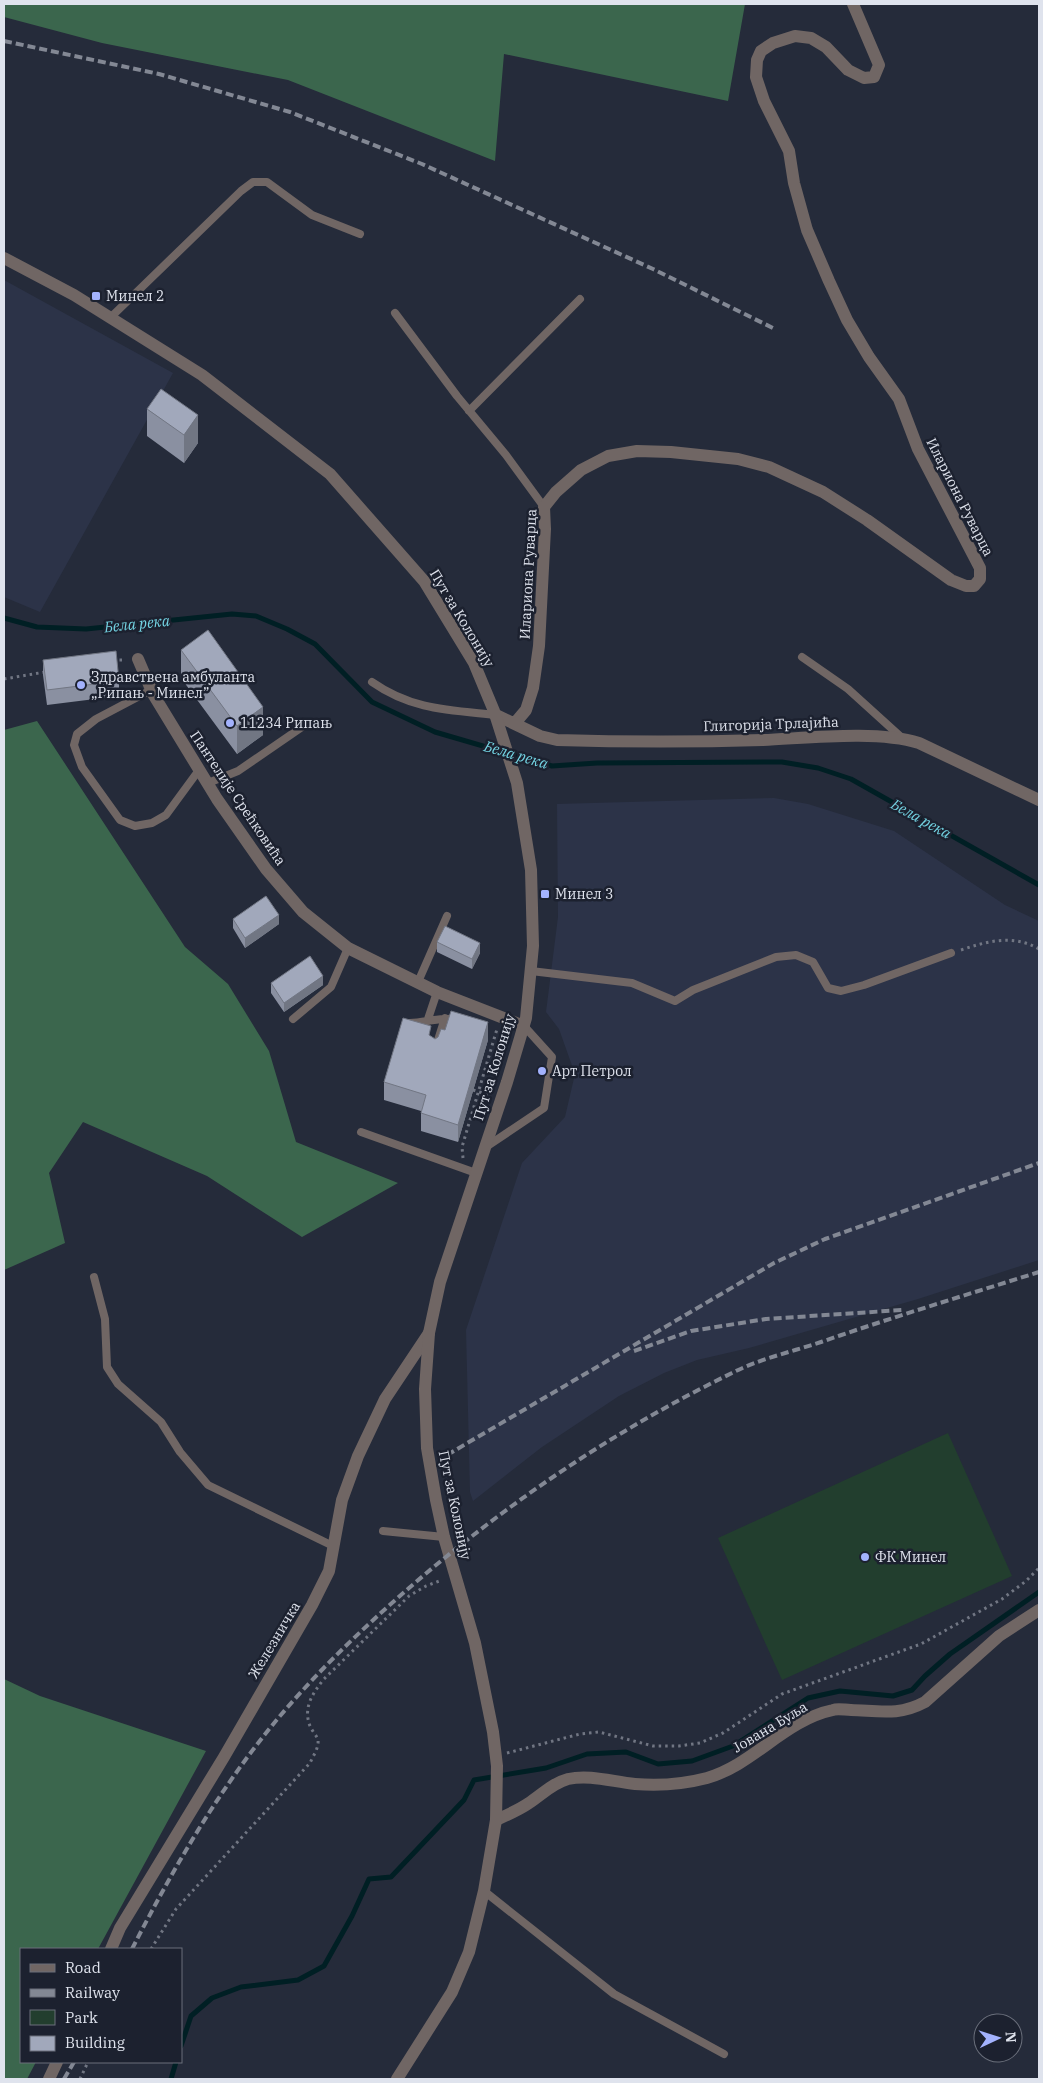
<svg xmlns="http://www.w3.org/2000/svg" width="1043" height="2083" viewBox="0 0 1043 2083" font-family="'IBM Plex Serif',serif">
	<rect width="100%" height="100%" fill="#252b3a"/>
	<path fill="#2c3348" d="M4,280l169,93 -133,239 -36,-15z
		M774,798l34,6 86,27 111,74 34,16v339l-121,39 -169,49 -52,12 -33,13 -45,23 -77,51 -69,54 -3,-9 -4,-162 56,-167 43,-46 10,-43 -16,-45 -13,-17 12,-95 -1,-113z"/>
	<path fill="#223e2e" d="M948,1433l64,143 -230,104 -64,-142z"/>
	<path fill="#3b664d" d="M4,4h741l-17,97 -224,-47 -9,107 -207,-81 -186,-37 -98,-26z
		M37,721l148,226 43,37 41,67 27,91 102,41 -96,54 -95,-61 -124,-54 -34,51 16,70 -61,27v-540z
		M4,1679l36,17 166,55 -108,198h-77v113h15l-9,17h-23z"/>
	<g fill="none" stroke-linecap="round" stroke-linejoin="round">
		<path stroke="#001f24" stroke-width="5" d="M4,618l33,9 49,2 146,-15 24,2 31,13 28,15 57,58 63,30 117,34 45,-3 185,-1 36,6 33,11 188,106
			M181,2046l10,-30 21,-18 29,-11 57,-7 26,-14 28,-50 17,-37 22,-2 73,-77 10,-20 72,-12 41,-14 39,-2 32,12 34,-3 41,-15 75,-48 32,-7 53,5 19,-6 13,-14 25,-22 89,-62
			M171,2079l5,-17"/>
		<path stroke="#717683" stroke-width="3" stroke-dasharray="2.5 4" stroke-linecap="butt" d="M113,660h13
			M4,679l41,-7
			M961,950c27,-9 52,-16 78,-1
			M473,1090l16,5
			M463,1158l-1,-11 35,-118
			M507,1753l73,-19 19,-2 54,14h26l21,-3 23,-10 59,-39 139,-50 81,-45 24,-18 13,-13
			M151,1949l25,-40 134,-146c3,-7 9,-15 8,-23 -1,-4 -6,-9 -8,-14 -7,-18 2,-32 14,-47l85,-83 17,-10 16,-6
			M80,2079l8,-17"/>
		<path stroke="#706664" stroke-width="8" d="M395,313l62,83 49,59 38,52
			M110,318l131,-127 12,-9h14l45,33 48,19
			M469,411l111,-112
			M802,657l46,32 53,48
			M372,682c40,28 77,28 124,33
			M151,690l-55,29 -19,15 -3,11 8,22 38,53 15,6 17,-3 14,-8 33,-45
			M208,783l30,-12 64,-44
			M531,971l101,12 43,18 18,-11 83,-33 20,-2 17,7 15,26 13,3 23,-6 87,-32
			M418,982l29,-66
			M293,1019l38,-32 17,-39
			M427,1022l10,-30
			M410,1023c16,-1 32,-6 48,-4
			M438,1040l7,-22
			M361,1132l115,41
			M486,1147l58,-39 8,-51 -28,-31
			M94,1277l11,42 2,48 11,17 43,38 19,30 28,33 125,61
			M383,1531l61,6
			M484,1891l130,103 110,60"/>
		<path stroke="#706664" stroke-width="12" d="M138,659l15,35 64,105 49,70 37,43 45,36 89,44 87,34
			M496,715l44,21 17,4c69,2 138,2 206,0 46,-2 114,-10 156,3l120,57
			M515,723l11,-13 7,-22 6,-42 6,-117 -1,-22 12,-15 25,-22 27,-14 29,-5 34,1 67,7 31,8 54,25 44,28 84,60 15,6h8l6,-7v-11l-62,-119 -19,-50 -30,-42 -22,-37 -18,-39 -22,-51 -13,-47 -5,-32 -25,-50 -8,-24 1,-17 4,-9 12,-8 22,-7 16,2 15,9 22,23 16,8 10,-1 5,-12 -26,-61
			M496,1820c11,-5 23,-10 33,-17 12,-8 24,-20 39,-24 22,-5 45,3 67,5 24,2 49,0 72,-6 46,-13 78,-58 126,-68 5,-2 12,0 18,0 29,1 48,6 74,-8l74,-66 40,-26
			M111,1949l9,-21 104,-171 88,-152 17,-34 13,-71 16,-44 27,-57 44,-66
			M49,2079l8,-17"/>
		<path stroke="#706664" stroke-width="12" d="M4,258l70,37 128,80 128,99 94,107 50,82 20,48 23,72 14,87 2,76 -7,72 -19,64 -67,200 -11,51 -4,56 2,59 9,52 8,37 31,106 18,89 4,34 -1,54 -12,71 -15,61 -17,40 -55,87"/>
		<path stroke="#838894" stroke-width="4" stroke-dasharray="8 4" stroke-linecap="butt" d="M4,41l155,33 131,38 132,52 231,105 122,60
			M634,1351l57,-20 75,-12 136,-9
			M447,1455l327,-192 51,-24 214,-76
			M132,1949c42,-82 88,-162 148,-233 39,-46 83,-88 129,-128 98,-85 206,-158 323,-215 27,-14 59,-21 89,-31 72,-25 145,-47 218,-70
			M64,2079l10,-17"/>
	</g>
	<path fill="#8a90a1" d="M147,409l51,34 -14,20 -37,-27z
		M181,650l82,85 -26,19 -56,-76z
		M43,660l76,21v15l-72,9 -4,-30z
		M233,919l46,5 -34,24 -12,-20z
		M437,942l43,11 -8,16 -35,-17z
		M271,983l52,2 -39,27 -13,-19z
		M431,1036l4,3 53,1 -30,102 -37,-11v-20l-37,-11v-18z"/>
	<path fill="#717683" d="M198,415v28l-14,20v-28z
		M263,707v28l-26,19v-28z
		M279,915v9l-34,24v-10z
		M480,943v10l-8,16v-10z
		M323,976v9l-39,27v-9z
		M488,1022v18l-30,102v-17z"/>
	<path fill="#a1a8bb" stroke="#717683" d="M161,389l37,26 -14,20 -37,-26z
		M208,630l55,77 -26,19 -56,-76z
		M116,651l3,30 -72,9 -4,-30z
		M266,896l13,19 -34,23 -12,-19z
		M445,926l35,17 -8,16 -35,-17z
		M310,956l13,20 -39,27 -13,-20z
		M451,1011l37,11 -30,103 -37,-12 5,-18 -42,-13 19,-64 28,8 -2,9 6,4 3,-2 3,-8 4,1z"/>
	<g fill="#a3b2fd" stroke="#1c212f" stroke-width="2">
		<rect x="91" y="291" width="10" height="10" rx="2.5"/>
		<circle cx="81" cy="685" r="5"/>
		<circle cx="230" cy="723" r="5"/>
		<rect x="540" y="889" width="10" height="10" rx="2.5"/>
		<circle cx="542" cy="1071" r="5"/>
		<circle cx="865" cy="1557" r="5"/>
	</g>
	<g text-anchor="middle" stroke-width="5" stroke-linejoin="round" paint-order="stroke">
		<g font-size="14" fill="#dfe3ed" stroke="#1c212f" text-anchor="start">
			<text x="106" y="301">Минел 2</text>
			<text x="91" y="682">Здравствена амбуланта<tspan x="91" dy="16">„Рипањ - Минел”</tspan></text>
			<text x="240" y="728">11234 Рипањ</text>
			<text x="555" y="899">Минел 3</text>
			<text x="552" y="1076">Арт Петрол</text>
			<text x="875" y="1562">ФК Минел</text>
		</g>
		<g font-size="14" fill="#dfe3ed" stroke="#1c212f">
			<text transform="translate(960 497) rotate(63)" y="5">Илариона Руварца</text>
			<text transform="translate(528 574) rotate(-87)" y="5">Илариона Руварца</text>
			<text transform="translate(462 618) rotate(59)" y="5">Пут за Колонију</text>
			<text transform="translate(771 724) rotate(-2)" y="5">Глигорија Трлајића</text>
			<text transform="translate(238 798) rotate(56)" y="5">Пантелије Срећковића</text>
			<text transform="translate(494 1067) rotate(-73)" y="5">Пут за Колонију</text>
			<text transform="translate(455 1505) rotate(78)" y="5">Пут за Колонију</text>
			<text transform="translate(274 1640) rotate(-59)" y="5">Железничка</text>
			<text transform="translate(770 1727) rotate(-31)" y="5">Јована Буља</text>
		</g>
		<g font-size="15" font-style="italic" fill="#73d3e2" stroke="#1c212f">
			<text transform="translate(137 624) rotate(-6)" y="5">Бела река</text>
			<text transform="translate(516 755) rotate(16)" y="5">Бела река</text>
			<text transform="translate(921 819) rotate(29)" y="5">Бела река</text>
		</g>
	</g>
	<rect width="1043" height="2083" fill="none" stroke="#dfe3ed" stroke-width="10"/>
	<rect x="20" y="1948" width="162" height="115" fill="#1c212f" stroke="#6a6f7b"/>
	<rect x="30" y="1964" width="25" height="8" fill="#706664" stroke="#6a6f7b"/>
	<text x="65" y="1973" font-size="15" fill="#dfe3ed">Road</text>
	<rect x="30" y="1989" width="25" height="8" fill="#838894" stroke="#6a6f7b"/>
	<text x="65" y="1998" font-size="15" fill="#dfe3ed">Railway</text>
	<rect x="30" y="2010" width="25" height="15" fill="#223e2e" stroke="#6a6f7b"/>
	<text x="65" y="2023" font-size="15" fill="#dfe3ed">Park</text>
	<rect x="30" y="2036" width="25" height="15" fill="#a1a8bb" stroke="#6a6f7b"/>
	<text x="65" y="2048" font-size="15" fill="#dfe3ed">Building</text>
	<g transform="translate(998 2038) rotate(86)"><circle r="24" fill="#1c212f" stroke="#6a6f7b"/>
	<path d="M0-4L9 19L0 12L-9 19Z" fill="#a3b2fd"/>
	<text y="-8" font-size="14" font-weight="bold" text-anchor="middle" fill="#dfe3ed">N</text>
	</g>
</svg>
